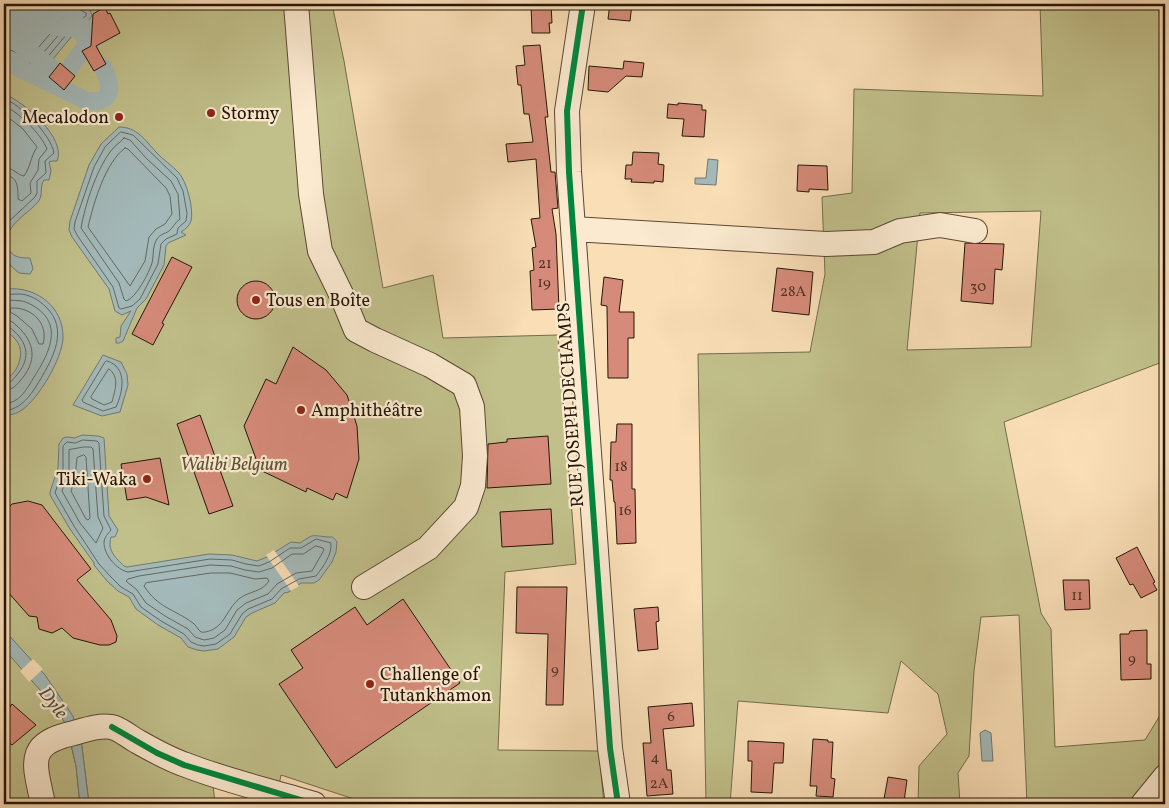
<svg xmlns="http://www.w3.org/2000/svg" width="1169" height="808" viewBox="0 0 1169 808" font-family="Vollkorn,serif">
	<rect width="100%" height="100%" fill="#f9deb6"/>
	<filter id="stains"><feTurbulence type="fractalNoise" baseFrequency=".004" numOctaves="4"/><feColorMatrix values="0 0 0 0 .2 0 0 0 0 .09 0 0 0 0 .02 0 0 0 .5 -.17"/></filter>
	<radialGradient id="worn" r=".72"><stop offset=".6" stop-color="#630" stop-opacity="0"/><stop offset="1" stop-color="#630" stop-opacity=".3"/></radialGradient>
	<path fill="#c1c08b" stroke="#726c49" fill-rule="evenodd" d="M4,4h328l12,57 39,227 50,-13 10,63 115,-3 18,229 -71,8 -7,178 101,1 5,53h-235l-88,-29 -2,10h-66l2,19h-126l-8,-65 -11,2 6,25 4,38h-76z
		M1040,4h125v357l-161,61 37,191 10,16 4,118 90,-7 20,-33v57l-5,10 -23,30h-110l-8,-189 -38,2 -7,54 -5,85 -11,17 2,31h-42l1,-38 28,-32 -9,-40 -37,-33 -13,52 -150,-12 -8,103h-24l-8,-450 112,-2 15,-78 -3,-77 30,-4 2,-104 189,7zM1041,211l-10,136 -124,3 13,-137z"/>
	<path fill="#a3b9b9" stroke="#707872" d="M4,4h78l2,3 5,-1 3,10 -4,5 -7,4 -37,45 -14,2 -5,7 -3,-2 3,-8v-5l-21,-11z
		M4,94c19,7 63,44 53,67h-5l-3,1 2,9 -2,9h-5c-5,7 0,14 -6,22 -12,14 -38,25 -29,48 5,8 13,8 21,8l3,11 -3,5 -11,-1 -9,-8 -6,1v-61c4,-8 4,-14 0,-22z
		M119,127c18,0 26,13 37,25 7,8 16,13 23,21 8,9 15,37 12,48 -2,5 -5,8 -10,11l5,3 -18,8 -2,3 -2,19 -18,34 -9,9 -14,33 -4,2h-3v-5l4,-1 1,-11 10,-15 -9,4 -7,-4 -6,-22 -37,-52 -3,-7 1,-9 19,-56 12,-21z
		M708,159l10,1 -2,25 -21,-1v-6h11z
		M4,286l3,3c29,-3 57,18 56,49 -1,21 -24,60 -41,72 -6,4 -12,5 -18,6v-36c13,-5 21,-25 14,-37 -3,-6 -10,-10 -14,-14z
		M103,355l18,7 6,12 1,11 -8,27 -18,4 -29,-11z
		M82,435l16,1 6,2 5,78 9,14 -3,7h-4c-4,14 5,21 13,29l3,1 82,-13 23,1 25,6 10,-4 24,-15 9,1c14,-9 10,-8 27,-6 5,0 6,-1 10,5l-1,10 -4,10 -13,18 -5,3h-13l-12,9 -5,1 -9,10 -23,10 -6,4 -12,20 -16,12 -14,2 -7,-1 -9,-3 -7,-9 -23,-13 -22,-16 -7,-12 -11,-6 -11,-10 -13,-16v-2l-24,-34 -20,-34v-3l8,-24 1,-24 4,-6 4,-1 8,1z
		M4,630l41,45 28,41 8,23 8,65h-9l-4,-38 -9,-40 -13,-20 -50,-57z
		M985,730l6,3 2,28h-11l-2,-28z"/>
	<path fill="#f9deb6" d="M274,550l25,36 -8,5 -25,-36z
		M33,659l10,10 -14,13 -9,-11z"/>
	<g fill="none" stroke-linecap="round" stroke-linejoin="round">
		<path stroke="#646860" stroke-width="1" d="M4,35l9,2 25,11 28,-33 -1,-11
			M4,43l20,6 11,10h3l37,-43 -3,-12
			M4,49c11,1 22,7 28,17h8l37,-44 9,-6v-3l-7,-4 -1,-5
			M4,99c17,5 47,36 50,54l-9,8 1,12 -9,8v12l-2,4 -31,29
			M4,106c15,6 37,28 43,43l-8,10 -1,11 -8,13 1,10 -9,8 -4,-2c0,-12 0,-23 -14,-24
			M4,114l19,15 14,18c-7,11 -6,19 -13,29 -7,-1 -10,-8 -20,-9
			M121,132l12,3 44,43 6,13 4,22 -1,8 -8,7 -1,6 -11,5 -5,5 -3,20 -18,35 -8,7 -11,3 -2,-1 -6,-21 -36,-52 -3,-6 1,-7 19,-55 11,-20z
			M124,138l6,2 17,19 24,22 7,13 2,25c-5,3 -7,9 -11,12 -4,3 -9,3 -12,8 -5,8 -3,16 -5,24 -3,10 -16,35 -26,38l-2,-2 -5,-16 -38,-55c4,-23 15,-57 29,-76 4,-6 10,-9 14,-14z
			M125,148l3,1 38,39 4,8 2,18 -7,10 -9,5 -7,8 -4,24 -15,25 -42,-59c6,-25 17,-64 37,-79z
			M4,293c5,2 9,1 15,1 10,0 20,6 27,13 23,22 7,51 -6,73 -9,15 -18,29 -36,31
			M4,300c9,1 17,-1 26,4 35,18 20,48 4,73 -7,12 -14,26 -30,27
			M12,308c20,-1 37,16 31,36h-4l-7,-15 -15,-13 -7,-4v-3z
			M4,319c6,1 9,3 13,7 19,17 20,36 3,55 -5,6 -9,9 -16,9
			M4,326c5,0 6,2 10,5 15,14 16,29 2,45 -4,5 -6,7 -12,8
			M107,361c21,6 16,31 9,46l-13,4 -20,-9 -1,-2 23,-38z
			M109,369c11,8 6,21 3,33l-8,3 -12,-6 -1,-2z
			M83,440l14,1 2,2 5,73 7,14c-3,4 -7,7 -7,13 0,12 13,27 24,29l82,-13 22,1 14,4 13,2 10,-4 21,-14h11l15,-9 15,4c1,12 -8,24 -15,33l-17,3 -18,10 -9,10 -24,10 -6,5 -12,20 -14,10 -12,2 -6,-1 -7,-3 -7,-8 -23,-13 -20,-14 -8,-13 -12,-7 -10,-10 -12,-13 -25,-38 -19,-33 8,-24v-23l4,-4 8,1z
			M84,447h7l2,2 5,68 5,11 -7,15 -16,-20 -18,-32 7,-21v-20z
			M84,455l2,2 4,61 -2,2 -2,-1 -15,-28 4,-12 2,-21z
			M316,546l7,2 1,2 -12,21 -16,2 -19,11 -9,10 -22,9 -9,7 -12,20 -11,8 -10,2 -9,-3 -7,-8 -23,-13 -19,-13 -9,-13 -11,-9 2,-2 11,-3 71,-11 21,1 14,4 14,2 13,-4 20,-14h11z
			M211,573h19l25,6 12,-1 2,3c-7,11 -19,10 -29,17 -12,9 -14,25 -28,32 -3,1 -8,3 -11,2 -3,-2 -5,-7 -8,-9 -19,-14 -35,-15 -49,-37l2,-3z"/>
		<path stroke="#a3b9b9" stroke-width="18" d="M65,4l25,43
			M98,4l3,5
			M55,27l37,2
			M4,37l13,5 37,28
			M4,61l83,40c28,3 25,-16 15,-35
			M68,70l26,-35"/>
	</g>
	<path fill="#d68b7a" stroke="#241707" d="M531,4h20l1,19h-3l1,10h-18z
		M610,4h22l-2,17 -22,-2z
		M105,7l3,7 2,-1 10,20 -24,13 10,18 -12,7 -12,-20 9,-5 2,-32z
		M540,45l8,72h-3l6,55h4l3,36 -6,1 4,25 3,75 -27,1 -2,-39 4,-1 -2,-22 4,-1 -5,-28 9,-1 -4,-59 -28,3 -2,-18 27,-2 -4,-28h-5l-3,-29h-3l-2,-19 9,-1 -2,-19z
		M624,61l20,2 -2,14 -16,-1 -18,16 -20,-2 1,-24 34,3z
		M60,63l15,13 -11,14 -15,-13z
		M678,103l24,2v5h4l-2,27 -22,-1 2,-17 -17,-1 1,-14 10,1z
		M633,152l26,1 -1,11 6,1 -1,17 -9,-1v2l-23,-1 1,-3h-7l1,-14h6z
		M798,165l29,1 1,24 -19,-1v3l-12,-1z
		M965,243l39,1 -2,26 -7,-1 -2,35 -32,-3z
		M172,257l20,10 -30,56 2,1 -11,21 -21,-11z
		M777,268l36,4 -4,43 -37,-4z
		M604,277l19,3 -4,32h15v26h-6v40h-20l-1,-72 -6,-1z
		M237 300a19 19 0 1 1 38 0a19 19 0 1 1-38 0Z
		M293,347l33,23 21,25 10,31 2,33 -12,39 -11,-5 -3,7 -26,-12 -1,4 -46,-22 -16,-44 22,-47 10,5z
		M200,415l33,91 -24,8 -32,-90z
		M617,424h15v65h3l1,54 -19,1 -2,-42h-1l-2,-22h-2l1,-38h5z
		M548,436l3,48 -64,4 1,-44 19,-2v-3z
		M160,458l9,47 -23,-8 -19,3 -6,-36z
		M28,501l14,4 49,64 -14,11 34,40 6,16 -1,6 -7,3h-9l-27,-7 -11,-10 -10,5 -13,-4 -2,-12 -8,-1 -22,-25v-11l-3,-3v-64l8,-9z
		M551,509l2,35 -51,3 -2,-35z
		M1137,547l18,35 -2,1 4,7 -16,8 -8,-14 -3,1 -14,-27z
		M1063,580h26l1,29 -25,1z
		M517,587h50l-4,118h-17l2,-71 -32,-1z
		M403,599l57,84 -124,85 -57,-84 24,-16 -12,-18 64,-43 12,18z
		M658,607l1,14 -3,1 2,27 -20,2 -4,-42z
		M1147,630v34h4v15l-30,1 -1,-46h9l1,-3z
		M692,703l2,23 -31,3 4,41h4l2,24 -26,2 -4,-53h8l-3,-36z
		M12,704l24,21 -24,20 -8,-6v-24z
		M813,739l15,1v2h5l-2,36 4,1 -2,18 -17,-1 1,-10h-7z
		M748,741l36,2 -1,20h-9l-2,30 -21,-1 1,-31h-4z
		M888,777l19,3 -3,22 -20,-3z"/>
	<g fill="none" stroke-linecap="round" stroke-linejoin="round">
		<defs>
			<path id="minor" d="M296,4l15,190 9,57 22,45 14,34 19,10 55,25 34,20 8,22 3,49 -2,30 -7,21 -38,41 -64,39
				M583,4l-16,107 2,61 41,576 8,56
				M573,229l253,15 48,-2 26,-11 40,-6 35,6
				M43,804c-8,-40 -19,-60 31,-71 11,-3 25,-8 37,-6 8,1 17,9 24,13 16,9 33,19 51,25 41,16 85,26 128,39
				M1143,804l22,-27"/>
		</defs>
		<use href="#minor" stroke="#594933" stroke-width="26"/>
		<use href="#minor" stroke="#fbead0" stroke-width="24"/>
		<defs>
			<path id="cycleway" d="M583,4l-16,107 2,61 41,576 8,56
				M112,727l45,26 27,12 130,39"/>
		</defs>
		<use href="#cycleway" stroke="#fbead0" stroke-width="9"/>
		<use href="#cycleway" stroke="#00873e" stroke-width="6"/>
	</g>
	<g fill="#8f2418" stroke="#fbead0" stroke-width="2">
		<circle cx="211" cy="113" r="5"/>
		<circle cx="119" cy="117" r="5"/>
		<circle cx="256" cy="300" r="5"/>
		<circle cx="301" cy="410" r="5"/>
		<circle cx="147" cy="479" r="5"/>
		<circle cx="370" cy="684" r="5"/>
	</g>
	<g text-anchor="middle" stroke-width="4.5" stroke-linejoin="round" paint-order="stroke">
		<g font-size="15" fill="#503424">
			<text x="545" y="268">21</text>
			<text x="544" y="287">19</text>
			<text x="978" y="291">30</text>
			<text x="793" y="296">28A</text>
			<text x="621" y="471">18</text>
			<text x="625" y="515">16</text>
			<text x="1077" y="600">11</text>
			<text x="1132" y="663">9</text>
			<text x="555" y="674">9</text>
			<text x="671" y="721">6</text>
			<text x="655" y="762">4</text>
			<text x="659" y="788">2A</text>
		</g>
		<g font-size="18" fill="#241707" stroke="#fbead0" text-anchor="start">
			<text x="221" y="119">Stormy</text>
			<text x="109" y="123" text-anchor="end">Mecalodon</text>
			<text x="266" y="306">Tous en Boîte</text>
			<text x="311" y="416">Amphithéâtre</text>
			<text x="137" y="485" text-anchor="end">Tiki-Waka</text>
			<text x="380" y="680">Challenge of<tspan x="380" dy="21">Tutankhamon</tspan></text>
		</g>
		<g font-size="18" fill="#241707" stroke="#fbead0">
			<text transform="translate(570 405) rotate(-94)" y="6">RUE JOSEPH DECHAMPS</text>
		</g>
		<g font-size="18" font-style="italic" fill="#5b5235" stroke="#fbead0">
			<text x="234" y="470">Walibi Belgium</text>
		</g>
		<g font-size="19" font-style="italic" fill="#505045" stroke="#fbead0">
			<text transform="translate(54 702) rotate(52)" y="7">Dyle</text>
		</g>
	</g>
	<rect width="1169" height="808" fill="none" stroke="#f9deb6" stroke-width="20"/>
	<rect x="5" y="5" width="1159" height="798" fill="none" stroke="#241707" stroke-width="2.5"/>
	<rect x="10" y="10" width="1149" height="788" fill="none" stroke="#241707"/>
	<rect width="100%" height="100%" filter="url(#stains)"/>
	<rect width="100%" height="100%" fill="url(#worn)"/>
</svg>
